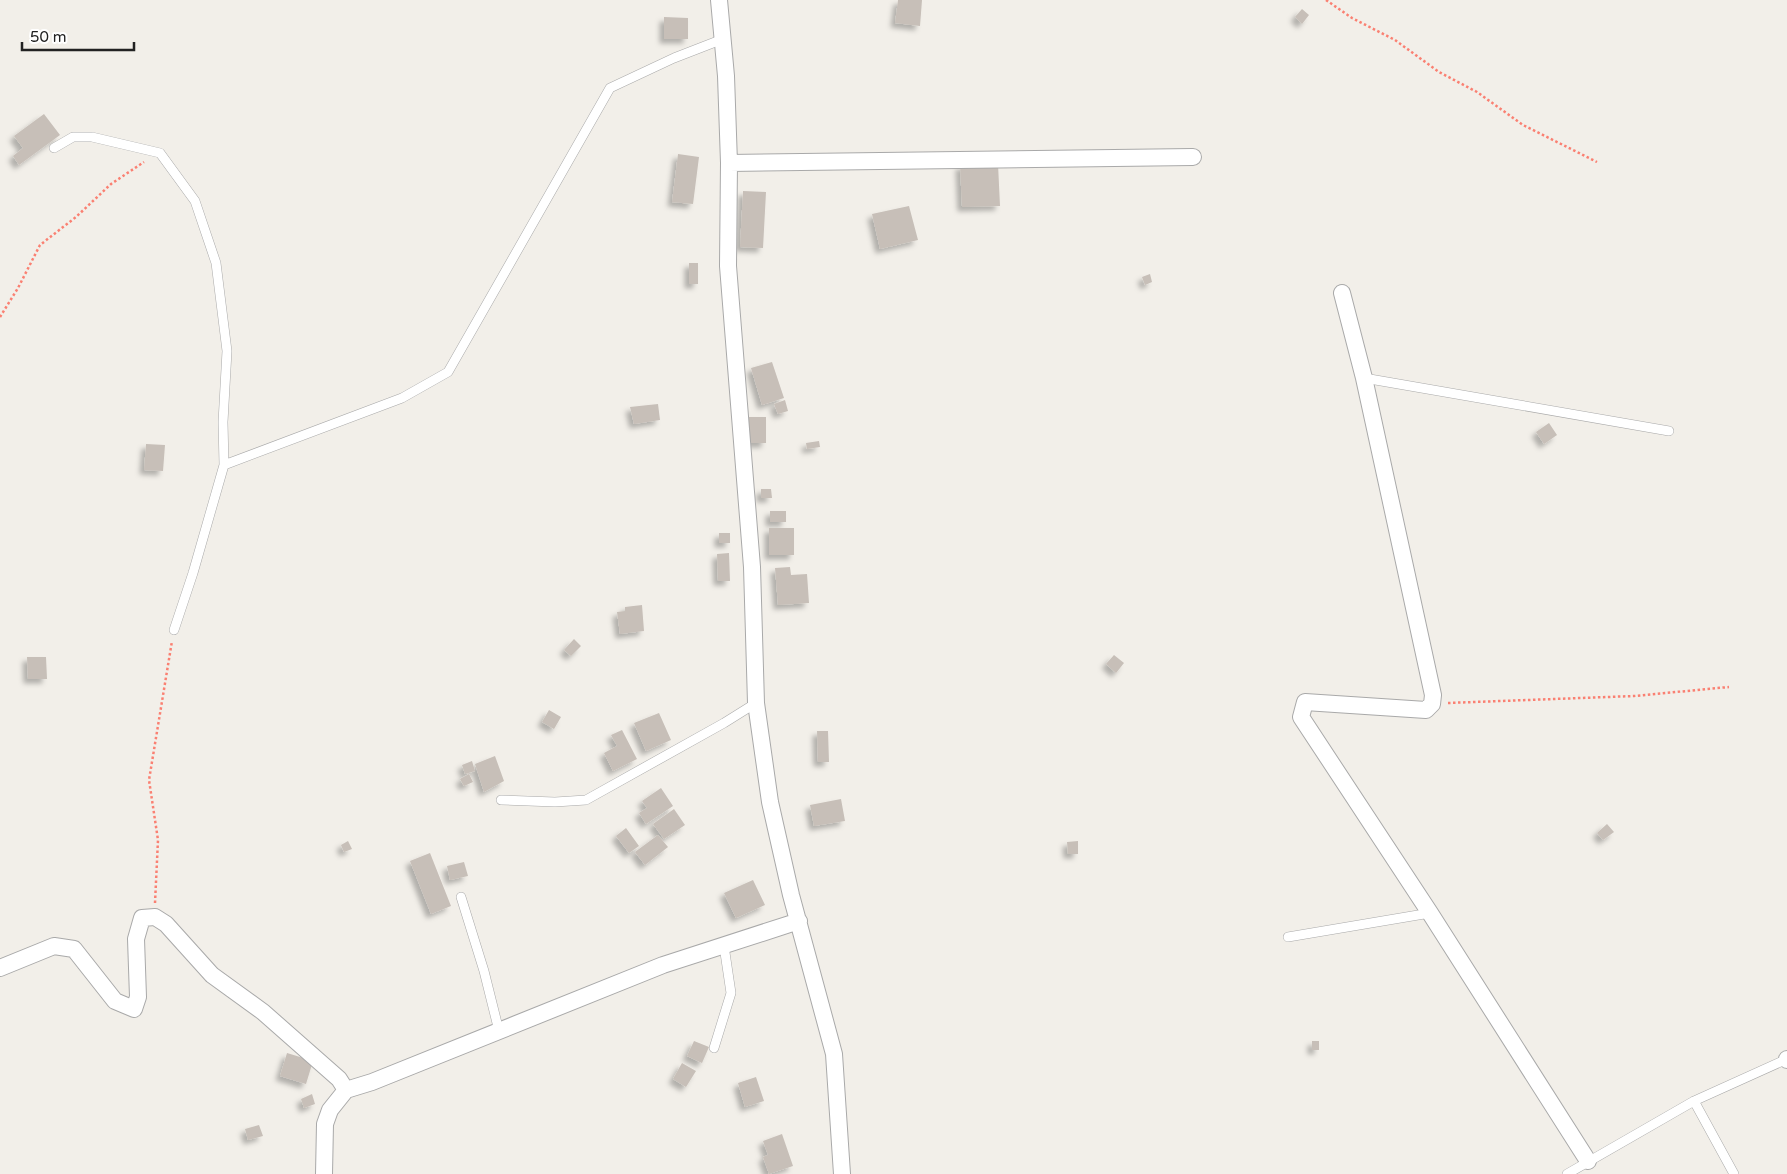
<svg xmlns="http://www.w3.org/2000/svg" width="1787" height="1174" viewBox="0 0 1787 1174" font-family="'Varela Round',sans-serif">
	<defs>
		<filter id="shadow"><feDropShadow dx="-4.5" dy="4.5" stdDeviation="2.5" flood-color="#0004"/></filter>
	</defs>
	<rect width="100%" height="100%" fill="#f2efe9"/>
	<path fill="#c7bfb8" filter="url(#shadow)" d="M898,0h24l-2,26 -25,-3z
		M1302,9l7,6 -7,9 -7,-7z
		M664,17l24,1v21h-24z
		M44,114l16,21 -41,30 -6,-9 10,-8 -9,-12z
		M678,154l21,3 -6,47 -21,-2z
		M998,164l2,42 -38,1 -2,-42z
		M743,191l23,1 -3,56 -23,-1z
		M909,206l9,34 -38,9 -8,-35z
		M689,263h9v21h-9z
		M1150,274l2,8 -7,3 -3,-8z
		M772,362l12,36 -22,7 -11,-37z
		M785,400l3,11 -10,3 -4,-10z
		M658,404l2,16 -26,4 -4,-17z
		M749,417h17v26h-17z
		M1549,423l8,12 -13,9 -8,-12z
		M819,441l1,6 -13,2 -1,-6z
		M146,444l19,1 -2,26 -19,-1z
		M761,489h10l1,9h-11z
		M770,511h16v11h-16z
		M769,528h25v27h-25z
		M719,533h11v10h-11z
		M729,553l1,28h-12l-1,-27z
		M790,567l1,8 16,-1 2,29 -31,2 -3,-37z
		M642,605l2,26 -24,3 -3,-22 8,-1v-4z
		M574,639l7,7 -10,10 -7,-6z
		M1114,655l10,8 -8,10 -10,-9z
		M27,657h19l1,22h-19z
		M549,710l12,7 -7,12 -12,-7z
		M659,713l12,27 -25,11 -12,-28z
		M622,730l15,29 -24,12 -9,-18 13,-7 -6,-11z
		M817,731h11l1,31h-11z
		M495,756l9,25 -20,11 -9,-28z
		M472,761l3,10 -10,3 -3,-9z
		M469,774l4,8 -9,4 -4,-7z
		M661,788l12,18 -27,18 -7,-11 8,-5 -5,-7z
		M841,799l4,22 -31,5 -4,-21z
		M674,809l11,16 -21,14 -11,-15z
		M1607,824l7,8 -11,8 -6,-7z
		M626,828l13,18 -10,7 -13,-17z
		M658,835l10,12 -23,18 -10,-13z
		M348,841l4,8 -8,3 -3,-7z
		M1078,841v13h-10l-1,-12z
		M430,853l21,53 -20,8 -21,-53z
		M464,862l4,14 -18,4 -3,-14z
		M753,880l12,25 -29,13 -12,-25z
		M694,1041l15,6 -7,16 -15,-7z
		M1312,1041h7v9h-7z
		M287,1053l26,8 -7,23 -26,-8z
		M682,1063l14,8 -10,16 -13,-8z
		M756,1077l8,24 -19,6 -7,-24z
		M312,1094l3,10 -11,4 -3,-9z
		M259,1125l4,11 -15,4 -3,-11z
		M782,1134l11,32 -24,8 -6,-17 5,-2 -5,-14z"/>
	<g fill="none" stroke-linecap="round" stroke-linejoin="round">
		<defs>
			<path id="service" d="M54,148l19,-11h19l68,16 35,48 21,62 11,88 -4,71 1,43 -31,108 -19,57
				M1364,378l305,53
				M224,465l178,-67 46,-26 162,-284 64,-30 49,-19
				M501,800l54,2 31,-2 138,-77 32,-20
				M461,897l23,74 15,60
				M1288,937l142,-24
				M714,1048l17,-55 -7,-47
				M1694,1101l40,73
				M1567,1174l127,-73 93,-42"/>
			<path id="minor" d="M719,0l7,76 3,87 -1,103 24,301 4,136 14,99 21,93 43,159 8,120
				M729,163l464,-6
				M1342,293l22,85 69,317 -1,9 -6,6 -121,-8 -4,15 129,196 158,248
				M0,968l54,-22 20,3 41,52 19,8 4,-12 -2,-58 6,-21 13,-1 11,7 46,51 51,37 76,67 7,11 26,-8 291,-117 136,-44
				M1787,1059v1
				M324,1174l1,-50 5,-14 16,-20"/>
		</defs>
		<use href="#service" stroke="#a9a9a9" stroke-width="10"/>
		<use href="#minor" stroke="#a9a9a9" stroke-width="18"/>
		<path stroke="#fa8072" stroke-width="2.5" stroke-dasharray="2.5 2.5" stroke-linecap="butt" d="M1326,0l26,18 43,22 44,32 38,20 46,33 74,37
			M0,317l18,-29 22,-43 36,-28 35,-33 33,-22
			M1448,703l186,-7 95,-9
			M155,903l3,-63 -9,-60 23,-139"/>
		<use href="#service" stroke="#fff" stroke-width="9"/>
		<use href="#minor" stroke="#fff" stroke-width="16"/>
	</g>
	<path d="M22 42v8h112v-8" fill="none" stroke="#222222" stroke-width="2.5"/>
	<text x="30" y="42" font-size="15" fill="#222222" stroke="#ffffff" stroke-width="4" paint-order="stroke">50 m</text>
</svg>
